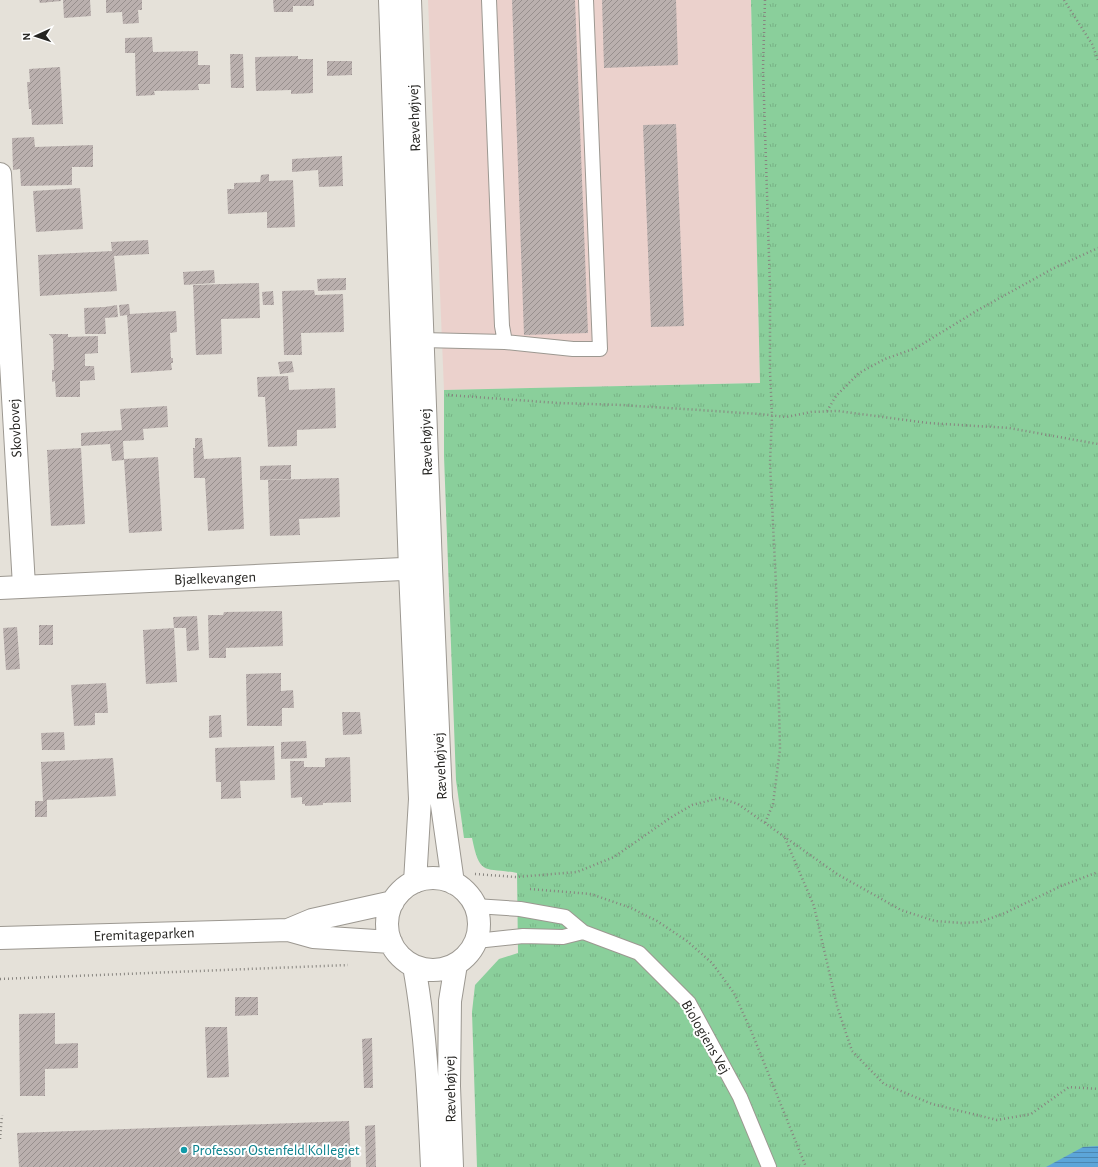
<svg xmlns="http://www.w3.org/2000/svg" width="1098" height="1167" viewBox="0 0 1098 1167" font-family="'Alegreya Sans',sans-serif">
	<defs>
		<pattern id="grass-tufts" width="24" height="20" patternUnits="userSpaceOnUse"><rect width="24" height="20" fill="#8acf9b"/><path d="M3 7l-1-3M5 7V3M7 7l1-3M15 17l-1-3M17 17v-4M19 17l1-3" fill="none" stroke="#77b285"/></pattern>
		<pattern id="water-rules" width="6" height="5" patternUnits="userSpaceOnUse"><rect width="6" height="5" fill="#5ca5d9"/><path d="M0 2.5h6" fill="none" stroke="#4c86b0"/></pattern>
		<pattern id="building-hatch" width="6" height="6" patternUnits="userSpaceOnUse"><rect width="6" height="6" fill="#bab0ae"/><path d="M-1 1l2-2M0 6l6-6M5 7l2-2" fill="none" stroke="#978f8d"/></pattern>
	</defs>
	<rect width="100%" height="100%" fill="#e5e1d9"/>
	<path fill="#ebd1cc" d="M428,0h323l9,383 -316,7z"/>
	<path fill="url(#grass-tufts)" d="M751,0h347v1167h-621l-5,-155 3,-27 24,-26 19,-6 -1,-80c-33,-6 -37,4 -45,-35h-8l-8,-58 -12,-324v-66l316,-7z"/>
	<path fill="url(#water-rules)" d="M1098,1146v21h-52l37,-20z"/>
	<path fill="url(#building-hatch)" d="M39,0h22v1l-21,2z
		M63,0h27l1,16 -27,2z
		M106,0h36v10h-4l1,13 -16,1 -1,-12 -16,1z
		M273,0h41v6h-21v6h-19z
		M512,0h63l13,333 -64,2z
		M602,0h74l2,65 -74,3z
		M152,37l1,15 45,-1v14h12v19h-12l1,6 -45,1 1,4 -19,1 -1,-43h-10v-15z
		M230,54h13l1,34h-13z
		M298,56v3h15v34l-22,1v-4l-35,1 -1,-34z
		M327,61h25v14l-25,1z
		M60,67l3,57 -31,1 -1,-16h-2l-2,-27h3l-1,-13z
		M676,124l8,202 -33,1 -8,-202z
		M34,137l1,10 58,-2v22h-21v18l-51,1 -1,-17 -7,1 -1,-32z
		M342,156l1,30 -24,1 -1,-17 -26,2v-13z
		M269,174v7l24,-1 2,47 -28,1v-16l-39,2 -1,-25h7v-6l26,-1 1,-7z
		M80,188l3,41 -47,3 -3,-41z
		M148,240l1,14 -35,2 3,35 -77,5 -2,-41 74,-4 -1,-9z
		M214,270l1,13 -31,2 -1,-13z
		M346,278v12l-28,1 -1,-12z
		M259,283l1,35 -39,1 1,35 -26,1 -3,-70z
		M314,290l1,5 28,-1 1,38 -43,1 1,22h-18l-2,-64z
		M273,291l1,14h-11l-1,-13z
		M129,304l1,10 46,-3 1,21 -7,1 1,25h2v5h-2l1,7 -41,3 -4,-58 -7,1 -1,-11z
		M117,305l1,12 -13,1 1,16h-21l-1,-26 21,-1z
		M49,334h19v3l30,-1v17l-13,1v12h9l1,14 -15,1v16h-24l-1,-16 -3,1v-12h2l-1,-31z
		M292,361l2,11 -14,2 -2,-12z
		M288,376l1,14 46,-2 1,40 -39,2v16l-29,1 -3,-50h-7l-1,-20z
		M167,406l1,21 -25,2 1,11 -21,1 1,18 34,-2 4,74 -33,2 -5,-73 -12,1 -2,-17 -29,2v-13l41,-3 -2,-21z
		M195,438h7l2,21 37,-2 3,72 -36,2 -3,-53h-11l-1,-30h2z
		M81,448l4,76 -34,2 -4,-76z
		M291,465v14l-31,1v-14z
		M339,478l1,39 -41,2 1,16 -30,1 -2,-56z
		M282,611l1,35 -57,2v10h-17l-1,-43h15l1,-3z
		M197,616l2,34 -12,1 -1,-23h-12l-1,-11z
		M39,625h14v20h-14z
		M17,627l3,42 -14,1 -3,-42z
		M174,628l3,54 -31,2 -3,-54z
		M281,673v18l12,-1 1,18h-12v18h-35l-1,-52z
		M106,683l2,30h-13v12l-21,1 -3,-41z
		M342,712h18l2,22 -19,1z
		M221,715l1,22 -13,1v-22z
		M64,732l1,18h-23l-1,-17z
		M306,741l1,17 -26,1v-17z
		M274,746l1,34 -35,1 1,17 -20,1v-17h-5l-1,-34z
		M350,757l1,45 -28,1v2l-18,1v-2h-3v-7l-11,1 -1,-37h14v6h21v-9z
		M113,758l3,38 -69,4v17h-12v-16h8l-2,-39z
		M235,997h23v18l-23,1z
		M55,1013v31l23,-1v25l-33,1v27h-25l-1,-82z
		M205,1027h22l2,50 -22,1z
		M372,1038l1,50h-9l-2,-49z
		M349,1121l2,46h-332l-2,-34z
		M375,1125l1,42h-10l-1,-41z"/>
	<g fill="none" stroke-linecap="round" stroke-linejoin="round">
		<defs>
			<path id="service" d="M489,0l13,326 3,16 68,7h27l-14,-349
				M422,340l83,2
				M475,906l45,3 45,8 18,15 56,21 50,50 51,94 29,70
				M476,941l47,-5 40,1 20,-5"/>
			<path id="minor" d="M390,0l20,570 10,229 -5,83
				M410,0l21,568 10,230 12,85
				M0,174l24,412
				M0,588l424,-20
				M387 924a46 46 0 1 1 92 0a46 46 0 1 1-92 0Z
				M288,930l24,-10 81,-18
				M0,938l288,-8 25,7 78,5
				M414,966c12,66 15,134 18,201
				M452,1167l-3,-81 1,-85 6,-37"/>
		</defs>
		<use href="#service" stroke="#9c9891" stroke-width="16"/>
		<use href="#minor" stroke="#9c9891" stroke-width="24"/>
		<path stroke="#87847f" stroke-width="2.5" stroke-dasharray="1 3" stroke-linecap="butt" d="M765,0l-2,68 7,220v83l2,45 -2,47 6,121 4,165 -7,55 -8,19
			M1064,0l28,44 6,16
			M448,395l110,8 64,2 138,9 26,3 25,-5 27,-1 90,12 81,5 89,16
			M827,411l9,-15 23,-23 26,-14 31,-11 62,-38 76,-42 44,-20
			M785,838l29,68 23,100 15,45 32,33 48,20 65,16 34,-6 38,-27 29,2
			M475,874l41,3 61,-5 37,-15 56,-39 22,-13 28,-7 18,6 99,70 64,36 34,11 27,2 18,-1 25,-9 56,-27 37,-14
			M530,889l61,5 40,14 26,13 30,20 25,22 22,30 18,40 54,134
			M0,979l348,-14
			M0,1139l2,-24"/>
		<use href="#service" stroke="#fff" stroke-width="14"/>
		<use href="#minor" stroke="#fff" stroke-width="22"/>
	</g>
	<circle fill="#0f9aa8" stroke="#fff" stroke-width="1.5" cx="184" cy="1150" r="4"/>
	<g text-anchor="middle" stroke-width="4" stroke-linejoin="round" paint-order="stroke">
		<g font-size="15" fill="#262522" stroke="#fff">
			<text transform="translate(414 118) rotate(-92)" y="5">Rævehøjvej</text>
			<text transform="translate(15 428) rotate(-93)" y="5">Skovbovej</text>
			<text transform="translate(426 442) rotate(-92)" y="5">Rævehøjvej</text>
			<text transform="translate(215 578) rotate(-2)" y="5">Bjælkevangen</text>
			<text transform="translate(440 766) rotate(-93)" y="5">Rævehøjvej</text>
			<text transform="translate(144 934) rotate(-2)" y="5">Eremitageparken</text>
			<text transform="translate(706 1037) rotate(60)" y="5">Biologiens Vej</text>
			<text transform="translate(450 1089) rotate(-91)" y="5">Rævehøjvej</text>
		</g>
		<g font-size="15" fill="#0d838f" stroke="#fff" text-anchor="start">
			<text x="192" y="1155">Professor Ostenfeld Kollegiet</text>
		</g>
	</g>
	<g transform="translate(36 36) rotate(267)" stroke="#ffffff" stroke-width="3" paint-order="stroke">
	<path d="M0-3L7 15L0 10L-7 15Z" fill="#262522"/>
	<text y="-6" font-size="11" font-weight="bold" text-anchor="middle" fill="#262522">N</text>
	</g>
</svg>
